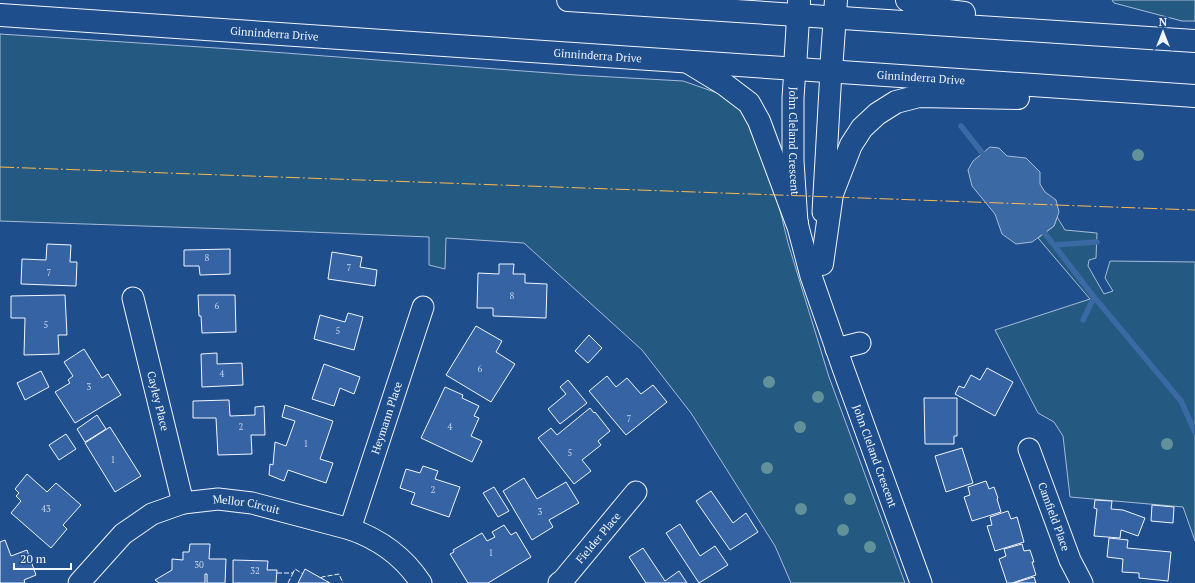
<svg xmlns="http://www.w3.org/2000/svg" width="1195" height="583" viewBox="0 0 1195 583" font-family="'PT Serif',serif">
	<rect width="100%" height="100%" fill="#1f4e8c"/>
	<path fill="#245a82" stroke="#a8bbd7" d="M1112,0h83v21h-13l-68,-18z
		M0,34l232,15 344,26 107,6 49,17 23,28 14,39 19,78 41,134 76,206h-114l-16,-37 -84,-133 -49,-63 -118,-107 -78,-5 -1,31 -16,-4v-28l-143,-6 -286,-10z
		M1057,217l8,13 32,3 -1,25 -7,2 -1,6 16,28 9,-3 -8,-13 5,-17 85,1v279l-12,-34 -113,-10 -7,-61 -9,-14 -16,-9 -43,-83 95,-31 -52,-61 16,-12z"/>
	<path fill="#3b69a3" stroke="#a8bbd7" d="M990,147l9,1 8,8 19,2 14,14v12l5,8 11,8 3,12 -5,14 -22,16 -16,2 -14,-10 -7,-20 -23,-28 -4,-16 5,-9z"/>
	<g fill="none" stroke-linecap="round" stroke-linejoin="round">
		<path stroke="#3b69a3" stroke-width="5.5" d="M961,126l26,33
			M1040,227l54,70 87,104 14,31
			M1054,245l43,-3
			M1083,320l11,-23"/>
	</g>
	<path fill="#3563a3" stroke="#f2f6ff" d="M47,244l24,1 -1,17h7l-1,24 -55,-2 1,-25 24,1z
		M230,249v25l-30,1 -1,-9h-15v-16z
		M332,252l30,5 -2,10 17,3 -2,16 -47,-7z
		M499,264h15l-1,10h12v9l22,1 -1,34 -53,-2v-8h-16l1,-35 21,1z
		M65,295l2,40h-9l1,19 -35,1 1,-37h-14v-22z
		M198,295h37l1,37 -34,1 -1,-17h-2z
		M348,313l15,4 -9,33 -40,-11 6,-24 25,7z
		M476,326l26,15 -6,11 19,12 -24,38 -45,-27z
		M589,335l13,13 -14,15 -13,-12z
		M84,349l18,29 6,-4 13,21 -46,28 -20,-31 15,-9 -2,-3 5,-4 -9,-14z
		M217,353v11l25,-1 1,22 -41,2 -1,-33z
		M324,364l36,13 -6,17 -14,-6 -6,18 -22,-7z
		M987,368l26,14 -18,34 -40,-22 4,-8 5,2 7,-13 9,5z
		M41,371l8,16 -24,13 -8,-17z
		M607,376l9,11 11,-9 14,16 12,-9 14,17 -41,33 -37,-44z
		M568,380l19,23 -27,21 -12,-15 18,-15 -6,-7z
		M445,387l18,8 -1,3 17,8 -5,10 5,2 -8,18 11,5 -10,21 -51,-24z
		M924,398h33v38h-3v8h-29z
		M229,400l1,16 25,-1v-8l9,-1 1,29h-14l1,19 -34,1 -2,-37h-23v-17z
		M285,405l48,16 -13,38 13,4 -7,20 -38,-13 -4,11 -15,-6 1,-11 3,1 2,-23 11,4 9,-25 -13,-4z
		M590,408l4,5 1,-1 15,19 -12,10 3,4 -19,15 9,11 -17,13 -36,-46 13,-10 6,7z
		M97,415l9,14 -21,13 -8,-13z
		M110,427l31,49 -26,16 -30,-49z
		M66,434l10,15 -17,11 -10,-15z
		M962,448l11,35 -27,9 -11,-36z
		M423,466l15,5 -3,8 25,8 -11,30 -38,-13 4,-11 -15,-5 6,-19 14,4z
		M27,474l20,18 9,-9 25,22 -18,20 4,4 -16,19 -40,-35 10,-12 -5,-5 3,-3 -4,-4z
		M524,478l13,21 29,-17 13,21 -30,17 4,7 -21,13 -29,-49z
		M986,481l3,8 5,-2 4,11 -1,1 4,13 -29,9 -8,-24 6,-2 -2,-8z
		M494,487l15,24 -11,6 -15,-24z
		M711,491l22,32 13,-10 12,19 -28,18 -34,-49z
		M1095,500l17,1 -1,8 12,1 22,8 -7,18 -17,-6 -1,8 -26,-2 3,-27 -3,-1z
		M1152,505l22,2 -1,16 -22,-2z
		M1008,511l3,8 6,-2 7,25 -29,9 -8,-25 5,-1 -2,-8z
		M680,524l20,32 15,-10 13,19 -29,18 -33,-50z
		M504,525l7,10 5,-3 15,25 -43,26h-20l-18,-29 4,-2 -1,-2 29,-17 5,8 8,-4 -3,-5z
		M1109,538l19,2 -1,8 44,4 -3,29 -29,-3v-5l-17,-1 1,-13 -16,-2z
		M5,540l6,16 16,-6 9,25 -12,5 1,3h-25v-41z
		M190,544h20l-1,15h17l-1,24h-18v-9h-2v9h-46l-4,-3 17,-10v-11l11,1v-8h6z
		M1022,544l2,7 6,-1 4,12h-2l4,13 -24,8h-5l-8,-24 7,-3 -2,-7z
		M643,548l22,33 14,-10 8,12h-41l-17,-26z
		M233,560l35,1 -1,9h10l-1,13h-43z
		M305,569l16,9 9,5h-32z
		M1034,577l2,6h-22z"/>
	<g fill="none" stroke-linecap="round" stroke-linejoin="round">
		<defs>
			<g id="minor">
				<path id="s1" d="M795,68l-2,30v63l4,62 14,53 32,92 78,215"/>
				<path d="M823,212l8,-141"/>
				<path id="s2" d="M133,298l50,205"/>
				<path d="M836,349l24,-6"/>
				<path id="s3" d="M1029,449l41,111 12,23"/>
				<path id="s4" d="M350,529l73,-222"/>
				<path id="s5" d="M79,583l44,-49 29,-20 31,-11 35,-4 34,4 98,26c29,10 54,28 71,54"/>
				<path id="s6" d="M559,583l4,-3 73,-88"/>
			</g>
			<g id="major">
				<path d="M568,0l627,41"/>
				<path d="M907,0l11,7 46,6"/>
				<path id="s7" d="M0,15l1195,81"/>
				<path d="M688,62l36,22 25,19 10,18 38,102"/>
				<path d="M795,68l4,-66"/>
				<path d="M831,71l5,-71"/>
				<path d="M822,264l10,-70 19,-49 11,-17 15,-14 19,-12 23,-6 99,2"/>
			</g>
		</defs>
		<use href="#minor" stroke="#f2f6ff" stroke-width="23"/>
		<use href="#major" stroke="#f2f6ff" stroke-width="24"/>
		<use href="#minor" stroke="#1f4e8c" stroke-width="21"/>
		<use href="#major" stroke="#1f4e8c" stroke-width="22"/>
		<path stroke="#f2f6ff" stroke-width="1" stroke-dasharray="5 2" stroke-linecap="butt" d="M277,573h16l2,-4 8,5
			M321,578l1,-1 17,-3 4,9
			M288,583l5,-10"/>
		<path stroke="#ffb74d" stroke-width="1" stroke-dasharray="14 3 2 3" stroke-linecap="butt" d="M0,167l1195,43"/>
	</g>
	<g fill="#61919a">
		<circle cx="1138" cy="155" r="6"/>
		<circle cx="769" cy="382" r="6"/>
		<circle cx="818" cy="397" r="6"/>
		<circle cx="800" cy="427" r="6"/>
		<circle cx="1167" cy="444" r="6"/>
		<circle cx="767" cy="468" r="6"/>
		<circle cx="850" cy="499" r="6"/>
		<circle cx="801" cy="509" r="6"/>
		<circle cx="843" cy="530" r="6"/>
		<circle cx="870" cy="547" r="6"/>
	</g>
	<g text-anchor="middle" stroke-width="3" stroke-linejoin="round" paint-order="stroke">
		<g font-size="9" fill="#c3d1e8">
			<text x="207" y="261">8</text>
			<text x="349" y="271">7</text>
			<text x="49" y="276">7</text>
			<text x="512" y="299">8</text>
			<text x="217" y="309">6</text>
			<text x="46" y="328">5</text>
			<text x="338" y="334">5</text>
			<text x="480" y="372">6</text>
			<text x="222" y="377">4</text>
			<text x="89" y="390">3</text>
			<text x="629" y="422">7</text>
			<text x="241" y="430">2</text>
			<text x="450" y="430">4</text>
			<text x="306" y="447">1</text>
			<text x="570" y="456">5</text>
			<text x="113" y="463">1</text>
			<text x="433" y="493">2</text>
			<text x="46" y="512">43</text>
			<text x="540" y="515">3</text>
			<text x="491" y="556">1</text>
			<text x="199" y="568">30</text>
			<text x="255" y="574">32</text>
		</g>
		<g font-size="11" fill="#f2f6ff" stroke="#1f4e8c">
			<text dy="4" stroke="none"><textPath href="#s7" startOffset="275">Ginninderra Drive</textPath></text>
			<text dy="4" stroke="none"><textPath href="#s7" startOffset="599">Ginninderra Drive</textPath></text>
			<text dy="4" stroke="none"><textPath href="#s7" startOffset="923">Ginninderra Drive</textPath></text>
			<text dy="4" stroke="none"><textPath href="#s1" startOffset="73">John Cleland Crescent</textPath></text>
			<text dy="4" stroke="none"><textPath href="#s2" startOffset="106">Cayley Place</textPath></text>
			<text dy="4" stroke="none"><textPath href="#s4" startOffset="117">Heymann Place</textPath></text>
			<text dy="4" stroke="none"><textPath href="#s1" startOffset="401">John Cleland Crescent</textPath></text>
			<text dy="4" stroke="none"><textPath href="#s5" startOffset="198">Mellor Circuit</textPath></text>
			<text dy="4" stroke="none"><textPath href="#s3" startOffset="72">Camfield Place</textPath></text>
			<text dy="4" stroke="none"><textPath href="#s6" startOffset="60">Fielder Place</textPath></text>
		</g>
	</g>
	<g transform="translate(1163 32)" stroke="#1f4e8c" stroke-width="3" paint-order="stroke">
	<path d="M0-3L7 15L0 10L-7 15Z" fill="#f2f6ff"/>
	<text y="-6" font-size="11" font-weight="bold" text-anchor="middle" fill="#f2f6ff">N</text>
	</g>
	<path d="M14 563v6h57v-6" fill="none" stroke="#f2f6ff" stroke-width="2"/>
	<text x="20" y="563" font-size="12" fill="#f2f6ff" stroke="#1f4e8c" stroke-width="3" paint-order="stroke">20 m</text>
</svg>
